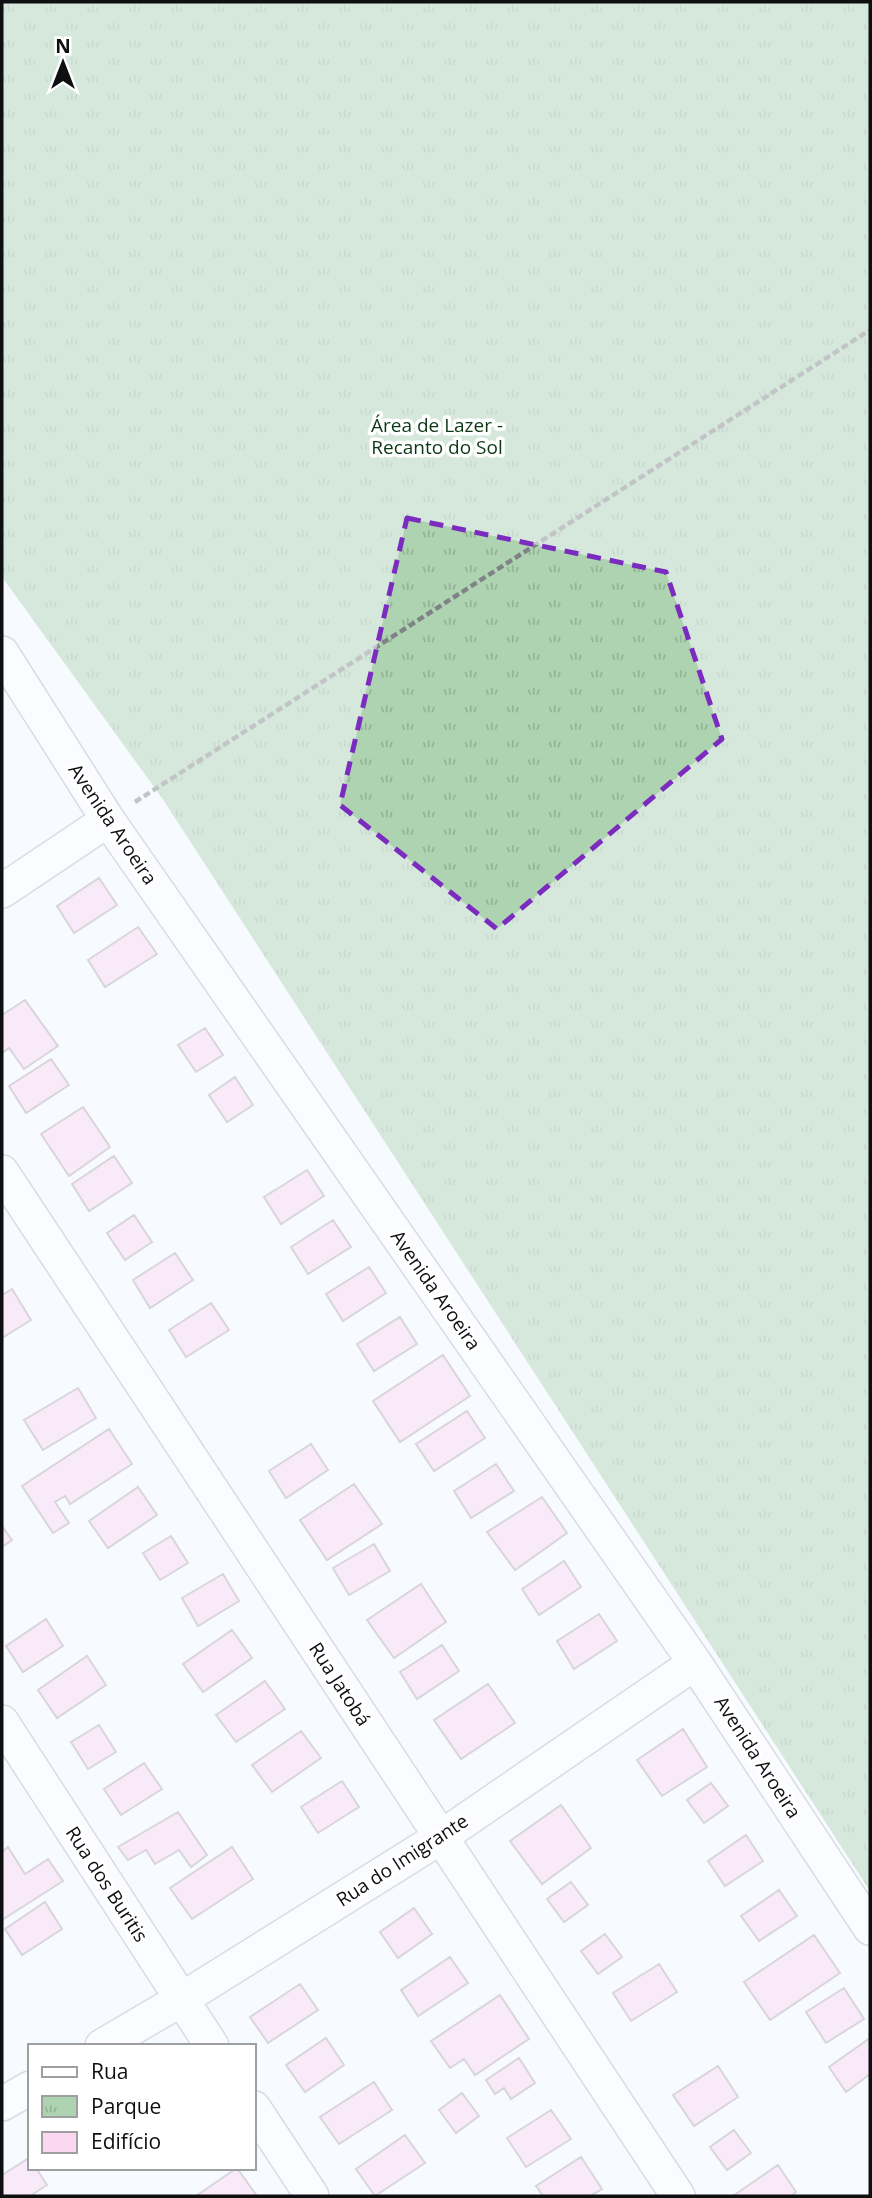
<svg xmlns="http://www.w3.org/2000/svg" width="872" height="2198" viewBox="0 0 872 2198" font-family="'Open Sans',sans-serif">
	<defs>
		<pattern id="park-tufts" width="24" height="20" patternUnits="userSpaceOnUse" patternTransform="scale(1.75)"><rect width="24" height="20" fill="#add3b0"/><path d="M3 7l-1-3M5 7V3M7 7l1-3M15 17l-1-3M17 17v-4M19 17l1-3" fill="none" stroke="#94b496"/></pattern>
	</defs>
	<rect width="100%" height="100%" fill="#f7faff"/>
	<path fill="url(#park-tufts)" d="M2,2h868v1889l-708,-1093 -160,-221z"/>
	<path fill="#fbd7f2" stroke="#b2aab0" stroke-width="2" d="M99,878l18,27 -43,28 -17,-27z
		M138,927l19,27 -52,33 -17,-27z
		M25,1000l33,46 -34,23 -15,-21 -7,5v-38z
		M205,1028l18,27 -27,17 -18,-27z
		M51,1059l18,26 -43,28 -17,-27z
		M235,1077l18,28 -26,17 -18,-27z
		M83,1107l27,40 -41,29 -28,-42z
		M114,1156l18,27 -43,28 -17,-27z
		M307,1170l17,26 -43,28 -17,-27z
		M134,1215l18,27 -27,18 -18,-27z
		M333,1220l18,27 -43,27 -17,-27z
		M175,1253l18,27 -43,28 -17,-28z
		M369,1267l17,26 -43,28 -17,-27z
		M12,1289l19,31 -29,18v-43z
		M211,1303l18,27 -43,27 -17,-27z
		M400,1317l17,27 -43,27 -17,-27z
		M443,1355l27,41 -70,46 -27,-41z
		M78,1388l18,30 -53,32 -19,-30z
		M467,1411l18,27 -51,33 -18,-27z
		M109,1429l23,35 -62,40 -5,-8 -10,6 14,21 -16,10 -31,-47z
		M311,1444l17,26 -42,28 -17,-27z
		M496,1464l18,27 -43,27 -17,-27z
		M354,1484l28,40 -55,36 -27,-40z
		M138,1487l19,28 -49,33 -19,-27z
		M542,1497l25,36 -52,37 -28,-38z
		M2,1526l10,14 -10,7z
		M171,1536l17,27 -28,17 -17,-27z
		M374,1544l16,27 -41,24 -16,-27z
		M564,1561l17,26 -42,28 -17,-26z
		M223,1574l16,27 -41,25 -16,-28z
		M421,1584l25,38 -52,36 -27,-38z
		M599,1614l18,27 -43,28 -17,-28z
		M46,1619l17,27 -40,26 -17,-26z
		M232,1630l20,28 -49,34 -20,-28z
		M442,1645l17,26 -42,28 -17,-27z
		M87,1656l19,29 -49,33 -19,-28z
		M265,1681l20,28 -49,33 -20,-27z
		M488,1684l27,39 -54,36 -27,-39z
		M99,1725l17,27 -28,17 -17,-27z
		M683,1729l24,38 -45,29 -25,-36z
		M301,1731l20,27 -49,34 -20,-27z
		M144,1763l18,26 -41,26 -17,-26z
		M342,1781l17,26 -41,26 -17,-26z
		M711,1783l17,23 -24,17 -17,-23z
		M561,1805l30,43 -49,36 -32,-43z
		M178,1812l29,43 -16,12 -12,-17 -24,14 -9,-14 -18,10 -10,-13z
		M746,1835l17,26 -38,25 -17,-25z
		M8,1847l17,27 23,-15 15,22 -61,39v-68z
		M232,1847l21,32 -61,40 -22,-31z
		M571,1882l17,23 -24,17 -17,-23z
		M779,1890l18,26 -38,25 -18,-25z
		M45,1902l17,27 -40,26 -17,-26z
		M414,1908l18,26 -34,24 -18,-26z
		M605,1934l17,23 -24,17 -17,-23z
		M814,1935l26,38 -70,47 -26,-38z
		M450,1957l18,26 -50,33 -17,-26z
		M659,1964l18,28 -46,29 -18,-28z
		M300,1984l18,26 -50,33 -18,-26z
		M844,1988l20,31 -38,24 -20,-31z
		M500,1995l29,44 -54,36 -11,-16 -14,9 -19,-27z
		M326,2038l18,27 -39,27 -19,-27z
		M870,2038v36l-24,18 -17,-25z
		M519,2058l16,25 -24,16 -7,-11 -9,6 -9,-14z
		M718,2066l20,31 -44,29 -21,-31z
		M374,2082l18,28 -53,34 -19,-27z
		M462,2093l17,23 -23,17 -17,-23z
		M551,2110l20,29 -45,28 -19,-29z
		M734,2130l17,23 -24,17 -17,-23z
		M405,2135l20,28 -50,33 -19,-27z
		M581,2157l21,32 -12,7h-47l-7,-10z
		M29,2158l1,10h6l11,17 -17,11h-28v-21z
		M778,2165l18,27 -5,4h-58z
		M237,2168l20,28h-61z"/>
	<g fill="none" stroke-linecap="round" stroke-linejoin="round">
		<defs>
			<path id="minor" d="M2,653l106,167 587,843 175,265
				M2,891l106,-71
				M2,1172l676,1024
				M2,1722l210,324
				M102,2046l80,-47 259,-162 254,-174
				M2,2104l28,-16
				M254,2108l58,88"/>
		</defs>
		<use href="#minor" stroke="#b4b8c0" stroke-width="36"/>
		<path stroke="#808386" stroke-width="4.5" stroke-dasharray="7 3.5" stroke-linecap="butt" d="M135,802l735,-472"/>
		<use href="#minor" stroke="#fff" stroke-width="33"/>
	</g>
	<path d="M0 0H872V2198H0ZM407,518l259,54 56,167 -225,190 -157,-124z" fill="#f7faff" fill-opacity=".55" fill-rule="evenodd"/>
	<path fill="none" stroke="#7b2cbf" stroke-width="5" stroke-dasharray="14 9" stroke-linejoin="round" d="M407,518l259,54 56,167 -225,190 -157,-124z"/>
	<g text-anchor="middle" stroke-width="7" stroke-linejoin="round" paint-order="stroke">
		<g font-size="19" fill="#0c3815" stroke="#fff">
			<text x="437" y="432">Área de Lazer -<tspan x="437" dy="22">Recanto do Sol</tspan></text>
		</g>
		<g font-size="19" fill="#0d0f11" stroke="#fff">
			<text transform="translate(113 824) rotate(56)" y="7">Avenida Aroeira</text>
			<text transform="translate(436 1290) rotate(55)" y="7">Avenida Aroeira</text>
			<text transform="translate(340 1684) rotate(57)" y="7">Rua Jatobá</text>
			<text transform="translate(758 1757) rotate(57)" y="7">Avenida Aroeira</text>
			<text transform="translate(402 1860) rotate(-33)" y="7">Rua do Imigrante</text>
			<text transform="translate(107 1884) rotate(57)" y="7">Rua dos Buritis</text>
		</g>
	</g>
	<rect width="872" height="2198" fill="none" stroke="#0d0f11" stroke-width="7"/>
	<rect x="28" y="2044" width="228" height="126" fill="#ffffff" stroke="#9e9fa0" stroke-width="2"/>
	<rect x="42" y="2067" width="35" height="10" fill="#ffffff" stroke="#9e9fa0" stroke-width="2"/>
	<text x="91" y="2079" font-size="21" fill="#0d0f11">Rua</text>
	<rect x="42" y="2096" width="35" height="21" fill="url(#park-tufts)" stroke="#9e9fa0" stroke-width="2"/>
	<text x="91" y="2114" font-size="21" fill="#0d0f11">Parque</text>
	<rect x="42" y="2132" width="35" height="21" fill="#fbd7f2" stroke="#9e9fa0" stroke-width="2"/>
	<text x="91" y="2149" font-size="21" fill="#0d0f11">Edifício</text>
	<g transform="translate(63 63)" stroke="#ffffff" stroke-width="5" paint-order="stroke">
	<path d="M0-5L12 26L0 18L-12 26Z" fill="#0d0f11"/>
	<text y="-10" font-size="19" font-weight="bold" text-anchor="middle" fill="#0d0f11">N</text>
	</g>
</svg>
